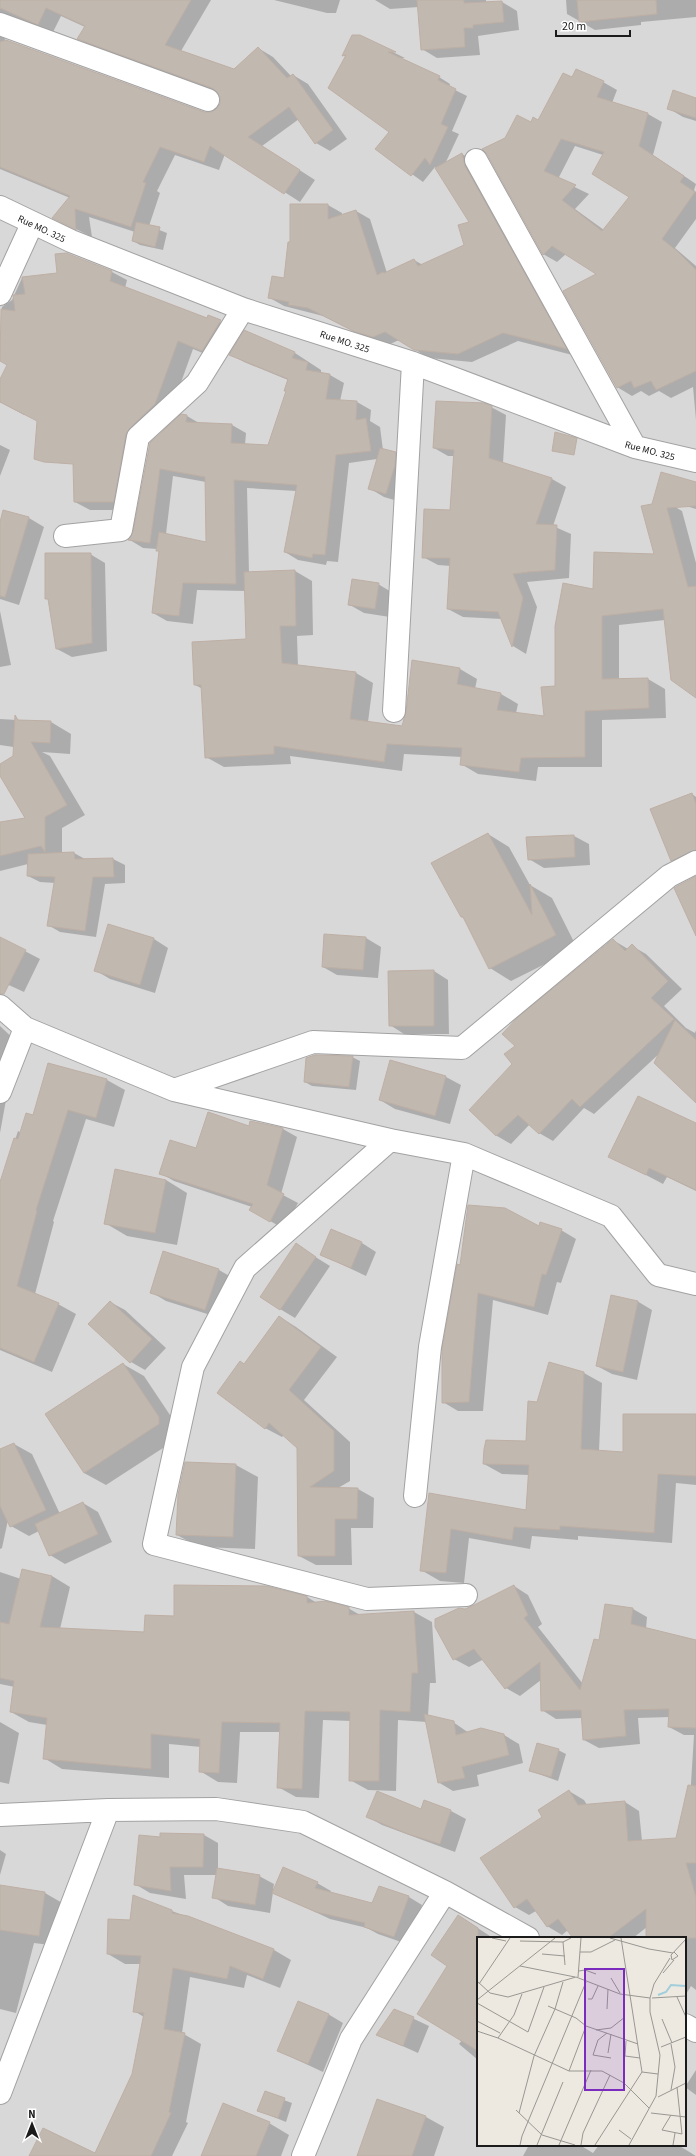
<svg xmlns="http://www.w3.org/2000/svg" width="696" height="2156" viewBox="0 0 696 2156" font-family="'Source Sans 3',sans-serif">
	<rect width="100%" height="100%" fill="#ede9e1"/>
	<path fill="#d9d8d8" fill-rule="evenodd" d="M0,0h696v2156h-696zM478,1938h207v207h-207z"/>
	<path fill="#0003" fill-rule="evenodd" d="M0,0h211l-30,51 53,19 24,-22 15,9 18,19 2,-1 15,9 39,55 -17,12 -14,-8 -17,-24 -37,27 53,34 -15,22 -75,-48 -6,16 -44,-15 -18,36 3,2 -11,33 18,7 -4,17 -23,-5 -7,-4 2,-9 -46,-15 3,20 -38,-19 16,-20 -70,-29zM61,16l24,11 -6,12 14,8 126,46 2,4v8l-10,8h-7l-199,-73 -2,-11 50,3z
		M274,0h66l-4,13h-9z
		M375,0h111v3l16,-1 15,9 2,19 -41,6 2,19 -43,3 -15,-9 -3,-42 -29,2z
		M566,0h130v17l-55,5v3l-46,5 -28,-16z
		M360,36l45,22h-6l40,19 11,7 -1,3 18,9 -15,35 7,3 -14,30 17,-10 14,8 104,195 -62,-16 -46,21 -43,-4 -30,-18 -11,5 -17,-6 -48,-23 -39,-10 -14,-8 15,-18 6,-37 37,-38 14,8v3l14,-5 14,8 17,54 27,-13 9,5 42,-20 6,-22 -33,-55 -3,-1 -12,15 -46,-33 13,-18 -46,-76z
		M573,79l30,3 14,8 -5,13 36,11 14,8 -9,33 43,29 -2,6 2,2v27l-21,29 21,18v154l-3,-33 -22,11 -12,-7 -10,5 -8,-5 -9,5 -15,-9 -19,-113 -32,-20 -9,8 -14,-8 -37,-116 25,-15 7,-2zM575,146l28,9 28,42 -27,33 -29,-21 14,-15 -31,-15z
		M696,99v22l-13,-4 -15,-9z
		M112,272l15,8 -2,8 82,31 1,-3 28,14 -19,29 -24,-10 -23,64 -25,23 -9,33 -82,-40 -13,-58 -17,44 -24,-13v-21l8,-16 -8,-5 2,-53 10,-7 10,-22 36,-4z
		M295,353l26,17v3l9,2 14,8 -4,18 17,1 14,8 -1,11 10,6 3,23 12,3 15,9 -9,40 -17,-5 -15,-9 8,-29 -28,4 -11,99 -11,-1 -1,4 -28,-5 -13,-8 11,-61 -49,-3 2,84 46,-1 17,10 1,54 -16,1 1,30 58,7 17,10 -5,39 34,5 58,-58 17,10 -2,10 26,5 17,10 -2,9 29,4 49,-127 61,-35 10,-54 17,10 14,52v134l-31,-77 -46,5v54h29l17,10 1,29 -64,2v47h-64l-2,14 -58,-7 -17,-10 1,-7 -58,-3 -2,17 -112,-15 1,8 -67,3 -18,-10 -3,-68 -8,-4 52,-45 -1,-49 -49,-1 -4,34 -26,-3 -14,-8 7,-61 -3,-3 -14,-1 -13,-8 4,-7 16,-89 37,-28 12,7 33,2 14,8 -1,12 23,1 19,-54 1,-12 -44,-18 -13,-8zM173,476l33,6 1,61 -41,-9z
		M491,407l15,8 -3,48 49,16 14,8 -13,39 18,8 -2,44 -42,4 10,25 -11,47 -13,-8 -11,-27 -39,-2 -15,-8 3,-43 -13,-1 -15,-8 27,-46 4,-55h-6l-14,-8z
		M0,445l10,5 -10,26z
		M121,467l14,8 -7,35h-38l-15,-8 37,-15z
		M696,483v26l-23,-7z
		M4,511l25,7 15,9 -25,78 -19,-6v-73z
		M90,554l15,9 2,88 -35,6 -15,-8 -8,-49 -3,-2z
		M378,584l15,9 -3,24 -26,-4 -14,-8z
		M0,611l11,54 -11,2z
		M0,719l51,3 20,12 -1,20 -28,-2 8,4 35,59 -23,13v26l12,-1 11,6h28l12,6v18l-20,1 -9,53 -36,-5 -12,-7 7,-42 -15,-1 -12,-6v-12l-28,7v-48l26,-4 -26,-45v-9l27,-16 -27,-4z
		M692,794l4,3v55l-14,6 -15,-9z
		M488,834l21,13 21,38 22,13 25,50 -66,33 -21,-13 -26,-50 -2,-1z
		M574,836l15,8 1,21 -46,3 -15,-9z
		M0,938l40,21 -16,33 -24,-11z
		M366,938l15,9 -3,31 -41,-3 -14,-8z
		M154,939l14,9 -13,45 -45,-14 -15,-9z
		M613,940l15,9 4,-3 14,8 36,35 -18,17 22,22 9,5 1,-3v71l-36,-48 -66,61 -10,-6 -31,33 -14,-8 -9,-9 -19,20 -14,-8 -26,-26 42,-46 3,-18z
		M434,971l14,9 1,54h-45l-14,-9z
		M0,1026l17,16 -17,18z
		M352,1057l8,4 -4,29 -44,-4 -7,-4z
		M48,1064l59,16 18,10 -11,37 -28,-8 -33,102 1,1 -19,72 23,10 18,10 -24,58 -52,-22v-164l18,-55 3,2 12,-16z
		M446,1077l15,8 -11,39 -55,-15 -15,-9z
		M0,1084l8,5 -8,44z
		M696,1125v66l-29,-14 -4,7 -53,-28z
		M250,1127l33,2 14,8 -16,57 17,9 -14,26 -19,-11 -13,-11 -78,-26 -14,-8 36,-24z
		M166,1180l21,13 -10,52 -50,-9 -22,-13z
		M539,1227l22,3 15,9 -15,44 -4,-1 -9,33 -55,-15 -10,111h-25l-15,-9 18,-136z
		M362,1243l14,9 -10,24 -44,-21z
		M296,1245l34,21 -35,52 -15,-9z
		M219,1270l14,8 -13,40 -54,-17 -15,-9z
		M637,1301l15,9 -15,70 -25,-6 -15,-8z
		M110,1302l15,8 41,38 -21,22 -14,-8z
		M280,1317l16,10 41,30 -33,43 46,42v39l-12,7 20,1 16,9 -1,30h-22l1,37h-36l-17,-9 -1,-108 -14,-13 -2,2 -17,-9 -21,-63z
		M550,1363l34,10 18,10 -3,68 25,2 72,-38v70l-20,-2 -4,60 -94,-7v4l-46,-4 -2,13 -61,-11 -5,45 -24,-2 -19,-11 9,-76 97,18 2,-37 -27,-1 -18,-10 43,-22z
		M123,1364l21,12 36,54v7l-74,48 -22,-12z
		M14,1444l18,10 28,60 23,-11 15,9 14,30 -47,22 -15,-9 -11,-24 -10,5 -18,-10 -3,-6 -6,28 -2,1v-99z
		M236,1465l22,12 -3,72 -56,-2 -22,-12z
		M23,1570l29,6 18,11 -10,42 85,4 30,-16 132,-20 10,6 31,5 12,7 54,-3 18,10 4,61h-6l-2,33 25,6 16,11 35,2 15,9 4,19 -46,12 2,11 -26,5 -15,-9 -11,-60 -29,-2 -2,71 -28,-1 -18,-10 1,-59 -28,-1 -4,78 -23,-1 -18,-10 3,-55h-41l-3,51 -19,-1 -18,-11 1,-24 -32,-3v34l-107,-9 -18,-11 3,-33 -18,-3 -18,-10 4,-25 -15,-3v-112l21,7z
		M514,1586l14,9 14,29 -4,3 45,57 17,-43 6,-36 27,4 14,8 -1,12 50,12v349l-5,-4 -6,10v-58h-38v-11l-14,11h-59l-6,-8 -6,5 -15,-9 -11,-15 -7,4 -14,-8 29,-89 25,-27 15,9 3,5 38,-3 14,9 3,30 35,-2 13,-40 4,-64h-10l-15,-8 1,-10 -32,1 2,26 -41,4 -15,-8 -2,-22 -26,1 -14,-9 -1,-30 -21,16 -14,-8 -22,-29 -15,8 -15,-8 11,-49z
		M0,1722l19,11 -10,51 -9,-2z
		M558,1750l8,4 -8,27 -28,-10z
		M425,1802l26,9 15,8 -11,33 -73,-27 -14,-8 53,-6z
		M204,1835l14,8v26l41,7 15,8 -1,6 44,-7 14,8 -1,2 43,11 36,-7 13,8 -15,39 -29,-10 -11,-6 -37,-9 -57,-27 -3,21 -42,-7 -14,-9 3,-22h-33l2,24 -36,-6 -15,-9 26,-46z
		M0,1850l6,4 -6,21z
		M0,1886l45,7 19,11 -6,42 -24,-3 -18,70 -16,-4z
		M172,1911l102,39 17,10 -11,28 -33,-13 -3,13 -54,-11 -8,56 19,11 -15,78 2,1 -16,33h-142l65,-2 38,-80 11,-57 -10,-6 7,-47h-16l-17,-10 23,-33z
		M473,1925l20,13h-15v122l-19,-16 3,-4z
		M395,2010l34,16 -11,27 -40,-18z
		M328,2014l15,9 -20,49 -45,-21z
		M696,2070v25l-11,-8z
		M265,2093l27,10 -6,19 -27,-11z
		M426,2117l18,10 -10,29h-76z
		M269,2123l20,12 -8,21h-79z
		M529,2145h51l13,8 6,-8h79l18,11h-173z"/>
	<path fill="#c1b8b0" stroke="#beafa4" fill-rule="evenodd" d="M0,0h191l-26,45 69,24 24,-22 29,31 6,-4 40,56 -18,14 -26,-37 -41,30 52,33 -16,24 -74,-48 -6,16 -44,-15 -17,35 3,1 -15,44 -56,-18 1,21 -24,-12 18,-22 -70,-29v-125l6,-2 198,72h7l5,-3 4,-5v-7l-3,-5 -5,-4 -135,-49 8,-13 -39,-18 -8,17 -38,-17z
		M417,0h47v3l38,-2 2,21 -31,3v3h-9l1,19 -44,3z
		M577,0h79l1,14 -78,8z
		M352,35h8l36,17h-8l52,24 -2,4 18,9 -15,35 7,3 -18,38 -5,-7 -14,18 -36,-27 14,-17 -61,-44 18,-33 -4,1z
		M576,69l28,12 -7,16 51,16 -9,33 45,30 -4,6 15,10 -33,47 15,12 19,19v101l-40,19 -5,-9 -17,7 -3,-7 -14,7 -54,-97 33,-17 -44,-28 -9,9 -56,-101 -5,-5 23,-11 12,-23 14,7 2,-5 5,3 25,-47 9,4zM561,139l43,13 -12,22 37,23 -27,34 -40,-31 14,-15 -32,-14z
		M673,90l23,8v20l-29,-9z
		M462,153l3,13 102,183 -64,-16 -45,21 -44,-4 -29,-18 -12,5 -18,-5 -47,-24 -20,-3 1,-3 -21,-4 4,-22 12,2 4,-36h2v-38h38v15l28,-9 21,65 6,-3 1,1 30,-14 4,7 46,-21 -6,-20 11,-3 -34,-54z
		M136,222l24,5 -5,20 -23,-6z
		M66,253l46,18 -2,10 97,37 1,-3 13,5 -19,31 -24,-10 -23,63 -25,24 -4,6 -12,68h-40l-1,-38 -29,-2 -10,-3 3,-38 -37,-19v-23l7,-14 -7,-4 1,-52 14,2 -2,-16 12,-1 -3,-17 35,-4 -2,-19z
		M244,330l51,22 -3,6 16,4 -2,8 24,4 -4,25 31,2 -1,19 10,-2 5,33 -35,4 -11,100 -12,-1 -1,4 -28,-6 13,-67 -63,-5 2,104 -53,-1 -4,33 -27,-3 7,-62h-3l3,-19 47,10 -1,-65 -45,-8 -10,74 -22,-3 5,-8 17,-89 31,-29 6,1 -1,7 46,2 -1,19 37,2 18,-54h-2l4,-12 -59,-24z
		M436,401l48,2 8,3 -3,52 63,20 -16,46 21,1 -2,45 -25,2 -1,-1v1l-16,2 10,24 -11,49 -14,-35 -51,-3 3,-51h-28l2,-49 26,1 4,-60 -21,-2z
		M555,432l22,6 -3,17 -22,-4z
		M380,448l16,4 -1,13 -9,29 -18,-5z
		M661,472l35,10v24l-29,2 21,79 8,-1v112l-25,-18 -8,-71 -61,7v63l46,-1 1,30 -64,3v46l-64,1 -2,14 -59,-7 2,-17 -75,-4 -3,18 -110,-16v8l-69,4 -4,-73h-7l-2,-43 54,-3 -2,-67 51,-2 1,56h-16l2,37 74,9 -6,47 52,7 4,-14 6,-52 48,8 -3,16 44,9 -4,17 47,6 -3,-29 14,-1v-60l8,-43 30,6 1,-37 60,2 -13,-48 11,-2z
		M3,510l26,7 -24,80 -5,-1v-74z
		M45,553h46l1,90 -36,6 -8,-50h-3z
		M352,579l27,4 -4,26 -27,-4z
		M15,715l3,5 33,1 -1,22 -19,-1 36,63 -22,12v35l-4,-6 -41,10v-34l25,-4 -25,-42v-12l13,-8z
		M692,793l4,11v46l-25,11 -21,-52z
		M488,833l44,82 -2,-31 26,51 -67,34 -26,-52h-2l-30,-54z
		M574,835l1,22 -47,3 -2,-23z
		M74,852l1,7 38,-1 1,19h-21l-8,54 -38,-5 8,-49 -28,-1 1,-22z
		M696,876v60l-22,-48z
		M108,924l46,14 -14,47 -46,-14z
		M324,934l42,3 -3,33 -41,-3z
		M0,937l26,13 -22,44h-4z
		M613,939l12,12 7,-7 36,37 -17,17 23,21 -94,88 -8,-8 -33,35 -21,-19 -22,21 -27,-26 43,-46 -8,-10 11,-8 -13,-12 16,-17z
		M434,970v56h-45l-1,-55z
		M675,1020l21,20v63l-42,-40z
		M315,1055l38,1 -4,31 -45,-5 2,-24z
		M390,1060l56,16 -11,40 -56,-16z
		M48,1063l59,16 -11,39 -28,-8 -32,100 1,1 -20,75 42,17 -25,59 -34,-14v-166l14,-44 4,1 8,-26 7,2z
		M638,1096l58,27v67l-47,-22 -3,7 -38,-18z
		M208,1112l41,14 1,-5 33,7 -16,57 17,9 -14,28 -21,-12 4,-6 -94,-30 11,-34 26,8z
		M115,1169l51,11 -11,53 -51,-9z
		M468,1205l37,3 34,18 1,-4 22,7 -16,46 -4,-1 -8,33 -56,-14 -9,109 -27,1v-54l15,-85 3,1z
		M331,1229l31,13 -11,26 -31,-13z
		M296,1243l20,14 -36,53 -20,-13z
		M163,1251l56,18 -14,41 -55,-17z
		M611,1295l27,6 -15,71 -27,-6z
		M110,1301l42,38 -22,24 -42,-39z
		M279,1316l42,31 -32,43 45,41v40l-24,16 48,1 -1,31h-22v37h-37l-1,-108 -28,-25 -4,6 -48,-36 23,-32 4,3z
		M549,1362l35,10 -3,77 42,3v-38h73v62l-38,-2 -4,59 -94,-7v4l-46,-3 -2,13 -61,-11 -5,44 -26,-2 9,-78 97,17 3,-45 -46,-1 1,-15 2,-9 40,1 2,-40 9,1z
		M123,1363l36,54v7l-75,49 -39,-59z
		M14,1443l32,67 -36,17 -10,-21v-57z
		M185,1462l51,2 -3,73 -57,-2 2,-40z
		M83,1502l15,32 -49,22 -14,-32z
		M22,1569l30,7 -12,51 104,5 1,-17 29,1v-31l92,1 41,10v7l19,-2 23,6v8l65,-4 4,62h-6l-2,39 -30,-2 -1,71h-30l1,-69 -45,-1 -3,78 -25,-1 3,-65 -58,-1 -3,51 -20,-1 1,-33 -49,-5v35l-108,-10 4,-41 -37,-6 4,-31 -14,-3v-56l9,2z
		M514,1585l14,30 -4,3 56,72 14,-51 5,1 6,-36 28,4 -2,16 65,16v88l-28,-1 1,-18 -45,1 2,26 -43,4 -2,-30 -40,1 -1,-49 -35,27 -31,-40 -21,11 -18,-33v-8l24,-11 6,1 7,-3z
		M424,1714l30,7 2,14 25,-7 23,6 5,21 -47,12 3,11 -27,5z
		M537,1743l22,6 -8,28 -22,-6z
		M688,1785l8,1v77h-10l10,34v41h-50v-29l-38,29h-35l-15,-19 -11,8 -20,-28 -13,9 -34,-50 62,-41 -4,-7 31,-20 9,15 47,-4 3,40 48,-3z
		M377,1791l44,18 3,-9 27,10 -11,34 -32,-10 -42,-17z
		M160,1833l44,1 -1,33h-33l1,24 -37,-6 5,-50 21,2z
		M283,1867l35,15 -3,6 57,15 7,-17 30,10 -15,41 -30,-10 1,-4 -49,-11 -44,-19z
		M217,1868l43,7 -5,30 -43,-7z
		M0,1885l45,7 -6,44 -39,-6z
		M133,1895l39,15v3l16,3 86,33 -11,30 -33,-13 -3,13 -54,-11 -9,61 21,4 -16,79 2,1 -20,43h-122l14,-28 52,25 37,-79 12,-61 -11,-1 8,-56 -34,-2 1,-35 22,1z
		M458,1915l20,13v123l-61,-37 30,-48 -16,-11z
		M298,2001l31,13 -21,50 -31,-13z
		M394,2009l20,8 -11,29 -27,-11z
		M265,2091l20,7 -7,20 -21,-7z
		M377,2099l49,17 -14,40h-55z
		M223,2103l47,19 -14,34h-55z"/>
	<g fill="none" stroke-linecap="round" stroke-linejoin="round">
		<defs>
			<path id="minor" d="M0,24l208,76
				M476,160l159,287
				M0,207l71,34 172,68 170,54 222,84 61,14
				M0,294l32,-70
				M65,536l56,-6 17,-93 59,-54 46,-74
				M394,711l19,-348
				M0,1006l25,22 149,62 216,50 74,14 147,62 47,59 38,9
				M174,1090l139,-48 149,6 207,-172 27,-14
				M0,1092l25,-64
				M390,1140l-145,128 -52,99 -39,177 213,55 99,-4
				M415,1496l15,-149 34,-193
				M0,1815l108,-5 108,-1 87,13 142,70 83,46
				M685,2025l11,6
				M0,2093l108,-283
				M303,2156l48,-117 94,-147"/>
		</defs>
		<use href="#minor" stroke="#a2a2a2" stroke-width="24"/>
		<use href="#minor" stroke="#fff" stroke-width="22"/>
	</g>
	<g text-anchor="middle" stroke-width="3" stroke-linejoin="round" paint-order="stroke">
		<g font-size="10" fill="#1b1b1b" stroke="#fff">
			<text transform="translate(42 228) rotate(25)" y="4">Rue MO. 325</text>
			<text transform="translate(345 341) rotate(18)" y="4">Rue MO. 325</text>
			<text transform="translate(650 450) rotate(15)" y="4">Rue MO. 325</text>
		</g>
	</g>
	<g transform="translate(477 1937)">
		<rect width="209" height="209" fill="#ede9e1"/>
		<path fill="none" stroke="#a2cdda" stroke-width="2" d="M181,58l8,-3 5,-7 15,1"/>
		<path fill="none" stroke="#999792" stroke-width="1" d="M15,1l14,3M133,1l39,11 24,4M43,4l43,1 8,-4M86,5l2,23M103,15h11l24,-12M197,15l4,4 -6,4 -1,-5 15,-16M65,17l23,2M43,29l55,11M102,34l6,-1 11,4M186,36l11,-13M101,40l3,-39M134,41l9,15M0,44l13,12 18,4 68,-20 44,17 30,4M2,47l31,-46M45,57l-8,21 -16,23 71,33h33l22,12 25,25M200,60l9,20M175,61l34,-2M111,62h4l6,-13M0,63l78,-62M0,66l51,29 16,-45M71,69l28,12 10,8 52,18M130,72l1,-20M185,82l10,24M0,84l23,12M119,93l15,-2 14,-11M0,94l21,7M130,96l-9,7 -5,15 18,3M149,104l-1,15 15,2M194,107l4,23 -4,23M184,110l25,-10M131,116l3,-19M92,134l17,-45M165,135l16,2M181,160l28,-14M39,173l26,25 33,10M42,176l15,-57 21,-47 8,-27M174,176l35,4M194,178l-9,15 20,4 -5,-47M142,193l12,9M43,208l2,-9 64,-154M60,208l26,-63M82,208l32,-75M104,208l2,-12 27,-58M118,208l47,-73 -21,-134M152,208l27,-49 4,-41 -10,-43v-14l4,-14 16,-26M196,208l2,-12"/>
		<path fill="#7b2cbf" fill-opacity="0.15" stroke="#7b2cbf" stroke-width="2" d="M108,32h39v121h-39z"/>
		<rect width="209" height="209" fill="none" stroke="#1b1b1b" stroke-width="2"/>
	</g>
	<g transform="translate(32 2124)" stroke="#ffffff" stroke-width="3" paint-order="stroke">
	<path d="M0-3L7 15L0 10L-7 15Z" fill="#1b1b1b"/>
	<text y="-6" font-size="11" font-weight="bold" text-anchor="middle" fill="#1b1b1b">N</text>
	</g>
	<path d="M556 30v6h74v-6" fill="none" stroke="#1b1b1b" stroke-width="2"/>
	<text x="562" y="30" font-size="12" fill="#1b1b1b" stroke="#ffffff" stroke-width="3" paint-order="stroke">20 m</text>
</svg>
